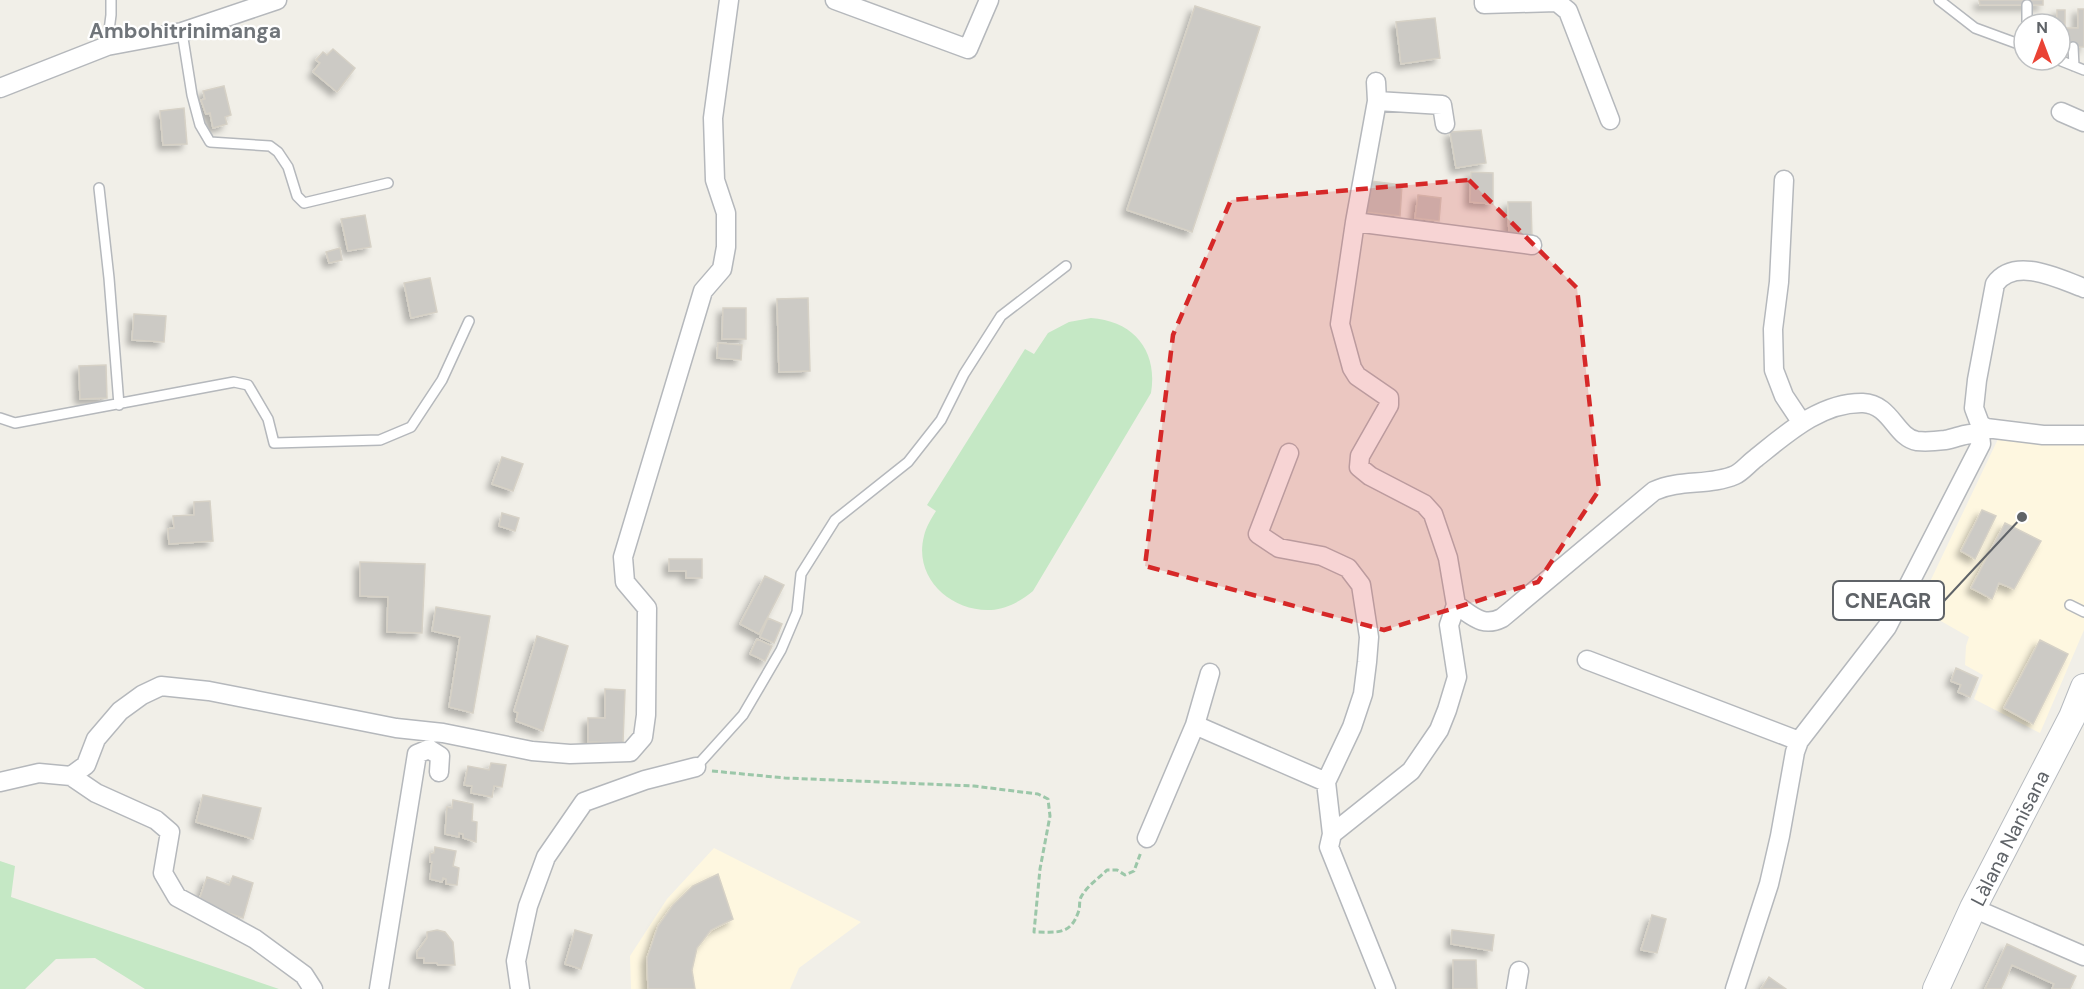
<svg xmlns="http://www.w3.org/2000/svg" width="2084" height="989" viewBox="0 0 2084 989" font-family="'DM Sans',sans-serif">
	<defs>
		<filter id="shadow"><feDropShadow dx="-5" dy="5" stdDeviation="3" flood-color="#0004"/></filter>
	</defs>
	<rect width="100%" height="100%" fill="#f1efe8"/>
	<path fill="#fef7e0" d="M1998,439l75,2 11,3v186l-44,103 -66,-34 9,-24 -18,-10 1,-19 3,-9 -30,-17 7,-20 -20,-10z
		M714,848l147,74 -62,46 -9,21h-159l-1,-33 37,-57z"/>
	<path fill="#c5e8c5" d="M1091,318c43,3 67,33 60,75l-118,198c-12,10 -26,18 -42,19 -40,2 -78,-32 -67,-74 2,-9 7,-17 12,-25l-9,-6 98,-156 9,5 14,-21 21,-11z
		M0,861l15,5 -4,31 268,92h-134l-50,-31 -39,1 -31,30h-25z"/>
	<path fill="#cccac5" stroke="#d6d1c6" stroke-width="1.5" filter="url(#shadow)" d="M1979,0h64v5h-63z
		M1195,6l65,21 -68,205 -65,-22z
		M2078,9h6v38h-24v-23h-3v-14h8v18h13z
		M1435,18l5,40 -39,6 -5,-42z
		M333,49l22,19 -18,24 -24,-20 7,-9 -4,-3 7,-8 4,3z
		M224,86l7,29 -6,2 2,7 -14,4 -3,-15 -4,1 -5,-14 4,-1 -2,-8z
		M184,108l3,36 -24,1 -3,-34z
		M1481,130l5,33 -30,5 -6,-36z
		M1471,172l22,1v31l-23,-2z
		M1370,181l32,4 -2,31 -34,-4z
		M1418,195l23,3 -2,23 -24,-3z
		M1508,202h23l1,35 -23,-1z
		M365,215l6,32 -23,4 -7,-32z
		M340,248l2,12 -13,3 -3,-11z
		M430,278l7,34 -26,6 -7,-35z
		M808,298l2,73 -31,1 -2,-73z
		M723,308h23v31h-24z
		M134,314l32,2 -2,26 -32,-2z
		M718,343l24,2 -1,15 -24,-2z
		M106,365l1,33 -27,1 -1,-33z
		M502,457l21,7 -10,27 -21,-7z
		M210,501l3,40 -44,3 -1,-15 6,-1 -1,-12 21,-1v-13z
		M1982,510l14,6 -21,43 -14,-8z
		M502,513l17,5 -4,13 -16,-5z
		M2005,523l36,18 -27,48 -15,-6 -7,16 -21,-11z
		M669,559h33v19h-16v-7h-17z
		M360,562l65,2 -3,69 -35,-1 1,-35 -28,-1z
		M765,576l19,9 -25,49 -19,-10z
		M436,607l54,9 -17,97 -24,-6 11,-70 -28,-6z
		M768,618l14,6 -8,19 -14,-6z
		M537,636l31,10 -25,85 -27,-10 2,-8 -4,-2z
		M757,639l15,7 -7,15 -15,-7z
		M2040,640l28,14 -35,70 -29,-16z
		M1956,668l22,10 -8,19 -12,-5 3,-7 -10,-4z
		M605,689l20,1 -2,53 -35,-1v-24h17z
		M491,763l15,2 -4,22 -8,-1 -2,11 -21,-4 1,-7 -8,-1 4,-19 21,4z
		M203,795l58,13 -8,31 -57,-17z
		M453,800l20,4 -1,17 5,1 -1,20 -13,-4v-4l-4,-1v4l-14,-3 2,-27 5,1z
		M435,847l21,4 -3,15 6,2 -2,17 -11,-1v-5l-3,-1 -1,4 -12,-3 2,-17h-2v-8l4,-1z
		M718,874l15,45 -22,11 -14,18 -5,22 3,19h-47l-1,-31 11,-32 15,-21 20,-19z
		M233,876l20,7 -10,35 -27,-9v-2l-17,-7 8,-23 22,8z
		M1652,915l14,4 -9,34 -16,-3z
		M437,930l8,2 8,10 2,23h-17l-1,-2h-13v-5h-7v-6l10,-14v-6z
		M575,930l17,5 -11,34 -16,-5z
		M1452,930l42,5 -2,16 -41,-7z
		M2007,944l69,32 -6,13h-18l2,-5 -42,-19 -11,24h-16z
		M1453,960h23l1,29h-24z
		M1769,977l17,12h-25z"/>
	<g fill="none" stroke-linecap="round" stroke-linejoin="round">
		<defs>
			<path id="lane" d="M1939,0l36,28 49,18
				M2027,5v19
				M182,32l10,63 8,30 10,17 60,4 8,6 10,15 9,29 7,7 84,-20
				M107,46l4,-31v-15
				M2073,47l1,19
				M2059,60l25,10
				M99,188l10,90 10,127
				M0,418l15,5 219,-41 14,3 20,34 6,24 106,-3 31,-13 31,-47 27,-59
				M2070,605l14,7
				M696,767l47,-52 38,-65 16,-38 4,-38 34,-54 73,-58 33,-42 23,-46 37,-58 65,-50"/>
			<path id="street" d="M835,0l133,49 21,-49
				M1484,0v4l73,-2 11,9 42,109
				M0,88l107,-42 75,-14 95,-32
				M1377,101l65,4 3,19
				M2061,112l23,10
				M1784,180l-5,102 -6,47 1,41 10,26 18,27
				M1355,222l22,-121 -1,-19
				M2084,288c-25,-9 -69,-32 -89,-4l-18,96 -3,28 6,16 6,4 57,7h41
				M1289,453l-31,81 21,14 43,8 26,12 13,17 8,52 -2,25 -4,32 -11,33 -26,55 6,52 -3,13 57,142
				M1456,605c16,10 26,23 46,13l152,-127c26,-12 56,-5 81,-16 7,-3 14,-12 21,-17 30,-24 65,-56 107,-55 28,1 33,35 54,38 9,1 20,0 28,-1 13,-2 23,-9 35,-5l1,9 -94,183 -88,114 -4,11 -15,84 -11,48 -34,105
				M1587,660l212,81
				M1195,725l131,57
				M71,776l25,17 60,27 14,12 -7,41 14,24 78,42 49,36 9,14
				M0,782l39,-9 32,3 15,-11 10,-26 24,-28 22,-16 19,-9 48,5 187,37 47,5 89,18 38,3 60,-2 13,-15 3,-22 1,-107 -22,-26 -2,-25 80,-266 19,-22 4,-22v-34l-11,-33 -2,-62 16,-118
				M1332,834l79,-63 28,-41 8,-20 10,-33 -8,-52 7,-20 -8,-47 -15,-44 -9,-10 -54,-28 -11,-9 1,-11 29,-51v-7l-32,-22 -5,-8 -12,-44 15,-102 177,23
				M1147,838l48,-113 15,-52
				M1973,908l111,48
				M379,989l38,-235 12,-5 11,7 -1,16
				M520,989l-4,-28 12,-55 18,-49 38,-55 61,-22 51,-13
				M1516,989l3,-18"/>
			<path id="secondary" d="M1936,989l37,-81 99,-191 12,-30"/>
		</defs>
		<use href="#lane" stroke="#b5b8bc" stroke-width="12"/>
		<use href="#street" stroke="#b5b8bc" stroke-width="21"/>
		<use href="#secondary" stroke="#b6babf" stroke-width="28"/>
		<path stroke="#9cc7a9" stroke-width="3" stroke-dasharray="6 3" stroke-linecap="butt" d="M712,771l73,7 189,8 64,8 10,5 2,17 -10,53 -6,63c23,0 37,4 45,-22 1,-4 0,-9 2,-13 6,-11 18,-19 26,-27h10l8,5 9,-4 7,-19"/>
		<use href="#lane" stroke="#fff" stroke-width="9"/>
		<use href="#street" stroke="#fff" stroke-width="18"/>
		<use href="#secondary" stroke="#fff" stroke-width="26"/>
	</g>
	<path fill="#d62828" fill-opacity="0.2" stroke="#d62828" stroke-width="4.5" stroke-dasharray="12 8" stroke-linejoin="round" d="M1469,180l108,108 22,202 -61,92 -154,48 -239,-64 28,-231 58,-135z"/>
	<g text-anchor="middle" stroke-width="4.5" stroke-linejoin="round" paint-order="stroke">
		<g font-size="20" fill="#5f6368" stroke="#fff">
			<text transform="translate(2010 838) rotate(-63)" y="7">Làlana Nanisana</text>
		</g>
		<g font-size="21" font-weight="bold" fill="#70757a" stroke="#fff">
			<text x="185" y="38">Ambohitrinimanga</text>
		</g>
	</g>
	<path fill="none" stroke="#5f6368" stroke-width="2" d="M2022 517L1944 601"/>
	<circle fill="#5f6368" stroke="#fff" stroke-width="2" cx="2022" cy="517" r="6"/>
	<rect fill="#fff" stroke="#5f6368" stroke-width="2" x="1833" y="581" width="111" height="39" rx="6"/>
	<g font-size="21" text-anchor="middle" font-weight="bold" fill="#5f6368">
		<text x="1888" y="608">CNEAGR</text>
	</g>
	<g transform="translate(2042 42)"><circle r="28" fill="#ffffff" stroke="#bfc1c3" stroke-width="1.5"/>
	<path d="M0-4.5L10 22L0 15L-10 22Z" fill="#ea4335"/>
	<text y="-9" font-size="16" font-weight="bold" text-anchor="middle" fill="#5f6368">N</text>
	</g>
</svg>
